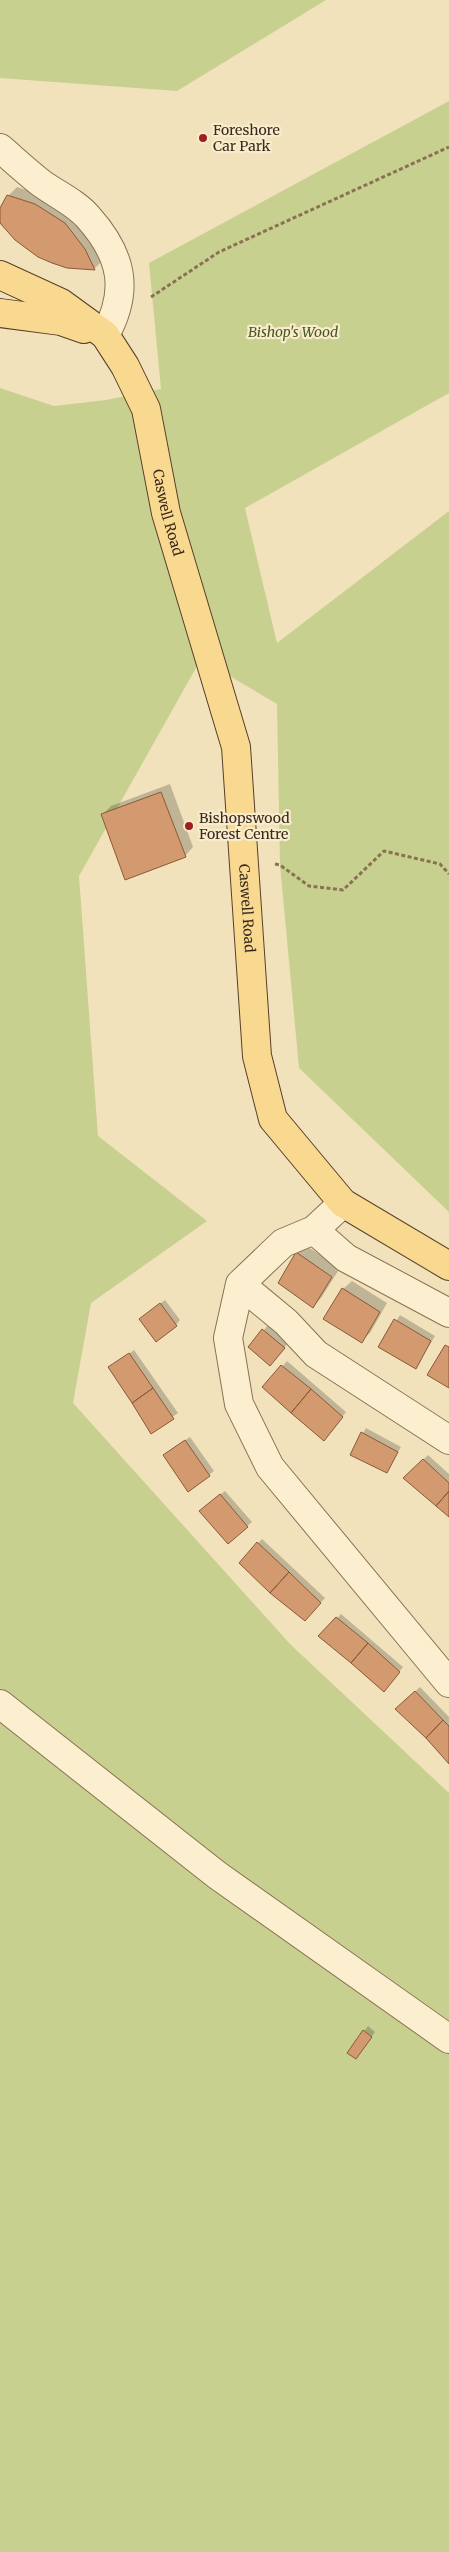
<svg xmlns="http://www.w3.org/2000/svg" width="449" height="2552" viewBox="0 0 449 2552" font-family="Merriweather,serif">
	<rect width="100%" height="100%" fill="#f1e2bc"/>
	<path fill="#c8d090" d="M0,0h326l-149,91 -177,-13z
		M449,101v292l-204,115 32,135 172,-132v701l-150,-144 -19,-203 -3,-161 -76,-45 -122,217 19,260 109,85 -116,82 -18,100 218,242 158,148v241l-449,-327v-1319l54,18 52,-6 55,-11 -12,-126z
		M0,1716l449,324v512h-449z"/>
	<path fill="#0003" d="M17,187l27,9 29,19 30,45 -9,9 -26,-2 -68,-47v-9l8,-15z
		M170,784l23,63 -8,9 -83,-41 9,-9z
		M305,1245l35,23 -19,30 -8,9 -16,-54z
		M352,1281l35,22 -17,30 -9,8 -18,-52z
		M165,1300l15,20 -4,5 -36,-6z
		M400,1315l35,21 -19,31 -36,-20z
		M268,1325l20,18 -13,17 -25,-13z
		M134,1350l44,63 -26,19 -43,-64z
		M287,1361l59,51 -18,23 -64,-48z
		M366,1428l35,19 -15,25 -35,-18z
		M190,1437l24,34 -5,4 -40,-24z
		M428,1455l21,19v42l-44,-38z
		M225,1491l27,31 -24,20 -23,-36z
		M262,1539l63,59 -16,17 -69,-52z
		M341,1614l62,53 -15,19 -68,-50z
		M420,1687l29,30v45l-52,-53z
		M368,2026l7,6 -15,21 -11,-1z"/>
	<path fill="#d3996f" stroke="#8c5938" d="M7,195l28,9 30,19 20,26 10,21 -28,-2 -15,-5 -14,-6 -23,-17 -15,-17v-15z
		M161,792l25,65 -61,23 -24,-66z
		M296,1252l36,25 -19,31 -35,-25z
		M342,1288l38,24 -18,31 -39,-24z
		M160,1303l17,23 -21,16 -17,-23z
		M394,1319l37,22 -15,28 -38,-22z
		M262,1329l23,19 -15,18 -22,-19z
		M445,1345l4,2v41l-22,-13z
		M129,1353l24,35 -21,15 -24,-36z
		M281,1365l30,24 -20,24 -29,-26z
		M153,1388l21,31 -23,15 -19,-31z
		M311,1389l32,28 -19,24 -33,-28z
		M361,1432l37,20 -11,21 -37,-18z
		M185,1440l25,36 -22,16 -25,-37z
		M423,1459l26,24v8l-13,15 -33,-28z
		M449,1491v26l-13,-11z
		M220,1494l28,33 -20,17 -29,-33z
		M257,1542l32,30 -19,21 -31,-30z
		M289,1572l32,31 -16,18 -35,-28z
		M336,1617l32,26 -17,20 -33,-27z
		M368,1643l32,29 -16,20 -33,-29z
		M415,1691l28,29 -17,18 -31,-29z
		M443,1720l6,6v38l-23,-26z
		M363,2030l9,7 -16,22 -9,-6z"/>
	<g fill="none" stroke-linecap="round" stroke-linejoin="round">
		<defs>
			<path id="minor" d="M0,148c14,12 27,24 41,35 15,11 35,20 47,34 34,38 42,73 17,118
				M343,1203l-29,27 -31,13 -43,41 -12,54 11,66 31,63 179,216
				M314,1230l32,28 103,55
				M240,1284l46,38 30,32 133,86
				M0,1704l217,171 232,164"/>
			<g id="major">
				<path id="s1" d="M0,275l61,28 44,32 20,31 21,43 20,104 70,234 21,309 16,63 70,84 106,63"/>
				<path d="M0,313l61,8 23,8"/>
			</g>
		</defs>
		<use href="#minor" stroke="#8b7154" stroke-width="30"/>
		<use href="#major" stroke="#573f29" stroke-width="30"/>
		<path stroke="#8b7154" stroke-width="3" stroke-dasharray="4 2.5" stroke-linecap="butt" d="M151,297l68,-45 230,-105
			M275,864l5,1 29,21 34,4 41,-39 56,13 9,10"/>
		<use href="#minor" stroke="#fcefd0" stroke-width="28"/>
		<use href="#major" stroke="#f9d890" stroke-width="28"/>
	</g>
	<g fill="#9f1f20" stroke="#f8eccd" stroke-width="2">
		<circle cx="203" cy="138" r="5"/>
		<circle cx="189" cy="826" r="5"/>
	</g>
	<g text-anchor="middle" stroke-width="4.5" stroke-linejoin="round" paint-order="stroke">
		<g font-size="14" fill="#38291b" stroke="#f8eccd" text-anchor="start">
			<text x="213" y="135">Foreshore<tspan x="213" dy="16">Car Park</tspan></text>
			<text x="199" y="823">Bishopswood<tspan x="199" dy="16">Forest Centre</tspan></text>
		</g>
		<g font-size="14" font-style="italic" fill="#49571f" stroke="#f8eccd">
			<text x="293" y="337">Bishop's Wood</text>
		</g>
		<g font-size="14" fill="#38291b" stroke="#f8eccd">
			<text dy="5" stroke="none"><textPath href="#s1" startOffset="312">Caswell Road</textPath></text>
			<text dy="5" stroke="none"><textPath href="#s1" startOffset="718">Caswell Road</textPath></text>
		</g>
	</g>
</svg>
